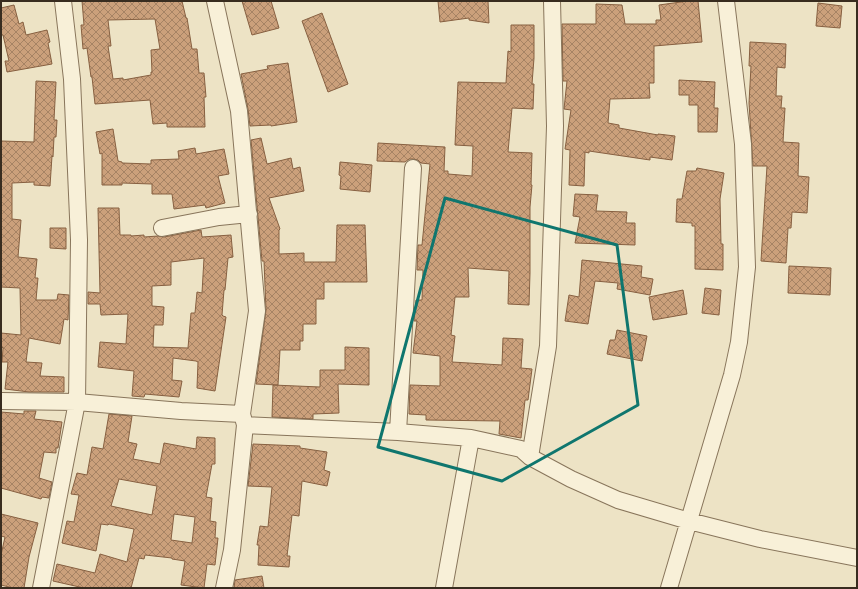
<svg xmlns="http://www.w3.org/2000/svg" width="858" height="589" viewBox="0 0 858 589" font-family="'Times New Roman',serif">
	<defs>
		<pattern id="building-cross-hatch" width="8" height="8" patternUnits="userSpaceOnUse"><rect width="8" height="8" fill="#cba07b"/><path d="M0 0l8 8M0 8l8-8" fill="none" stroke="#a68364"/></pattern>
	</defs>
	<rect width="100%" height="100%" fill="#ede3c5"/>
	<path fill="url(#building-cross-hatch)" stroke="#876041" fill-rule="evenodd" d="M82,1h100l4,17h1l5,31h5l2,24h5l2,24h-2l1,30h-38v-4l-14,1 -3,-24 -55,4 -3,-27h-1l-4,-29 -4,1 -2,-24h3zM155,19l5,30 -9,1 1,22h-1v3l-28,5v-2l-10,1 -5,-33h3l-3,-26z
		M242,1h29l8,27 -27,7z
		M438,1h50l1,22 -20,-3v-2l-29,4z
		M688,1h10l4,41 -48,4v37h-5l1,15 -40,1 -2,24 11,2v3l39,7v-1l17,2 -3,24 -22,-3v3l-61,-9v2l-4,-1 -1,34 -15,-1 1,-35 -5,-1 6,-39 -7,-1 3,-28h-4l-1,-57h34v-20l26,1 3,19h31v-4h5l-2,-15z
		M818,3l24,3 -2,22 -24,-2z
		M14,5l5,19 4,-2 3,13 21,-5 3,12 -2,1 4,21 -45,8 -2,-11h4l-6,-26h-2v-27z
		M322,13l26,71 -20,8 -26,-71z
		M511,25h23v33l-2,26h2l-1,25 -21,-1 -4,44 24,1 -1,32h1l-2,22v66l-1,32 -21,-1 1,-33 -41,-3 1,29h-14l-4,38 4,1 -3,26 50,3 1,-27 20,1 -2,29 11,1 -4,31h-3l-4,38 -22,-4 1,-13 -74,-1v-5l-17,-1 1,-29 30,1v-30l-27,-3 4,-32h-3l2,-21h6l1,-30h-6l1,-25h4l8,-81 -9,-1 -3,-3 -5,-1h-4l-4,3 -28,-1 1,-18 67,4 -1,24h4v3l24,2 1,-30 -18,-1 3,-63 48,1 2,-32 3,1z
		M750,42l36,2 -1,24 -8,-1 -1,29h6l-1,12h4l-2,34 16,1 -1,33 11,1 -2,36 -15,-1 -1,16h-3l-2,35 -25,-2 6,-95h-14l-4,-63 2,-37h-2z
		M288,63l9,59 -26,4v-1l-21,1 -2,-17 -7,-35 27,-5 -1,-3z
		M679,80l36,2 -1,26h4l-1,24h-19v-27h-9v-10h-10z
		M36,81l20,1 -2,38h3l-1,17h-2l-1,20 -1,-1 -2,30 -16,-1v-3l-22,1v36l9,1 -3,37 19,2 -2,19h3l-2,22h21l1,-6 11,1 -1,25 -4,-1 -4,25 -31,-6 -3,24 16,1 -2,13 24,1v15h-35l-24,-3 3,-27h-6l1,-14 -2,-2v-13l20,2 -1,-47 -19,-1v-146l33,1z
		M113,129l5,32 4,1v1l29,1v-4l28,-1 -1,-8 17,-3 1,6 28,-5 5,25 -11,2 7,27 -19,5 -1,-3 -31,4 -2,-15h-20v-10l-30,-1v2h-20v-32l-2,1 -4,-22z
		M261,138l6,26 24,-6 2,11 7,-2 4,24 -35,7 11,31 -1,1v24l25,-1v9h32l1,-37h28l2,57h-43v17h-8v25h-13v17h-3v9h-20l-2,35 -22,-1 10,-74 -2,-49h-2l-11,-121z
		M340,162l32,3 -2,27 -30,-3 1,-13 -2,-1z
		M697,168l27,5 -4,26 1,45h2v26l-28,-1v-43h-3v-3l-16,-1 1,-23h5l5,-28h9z
		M575,194l23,1 -2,16 31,1 -1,11h9v22l-60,-2 5,-26 -7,-1z
		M98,208h21l1,27h11v1l13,-1v2l14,-1 6,1 37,-7 1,7 29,-2 2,22 -5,1 -3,32h-1l-2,25 1,1 3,1 -11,74 -18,-3 1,-26 -2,-1 -23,-3 -1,22 10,1 -3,16 -34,-3 -1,3 -12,-1 2,-25 -36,-4 2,-25 26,2 2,-30 -27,1 -1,-11h-12v-12l12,1zM204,258l-2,35 -5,-1 -2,21h-4l-3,35 -35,-1 1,-22h9l1,-18 -12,-1v-20l19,-1v-23z
		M50,228h16v21l-16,-1z
		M582,260l60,6 -1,11 12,2 -3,16 -33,-6 1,-6 -23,-2 -7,43 -23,-3 4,-26 10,2z
		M789,266l42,2 -1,27 -42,-2z
		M705,288l16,2 -2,25 -17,-2z
		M683,290l4,24 -34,6 -4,-23z
		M617,330l30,6 -5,25 -35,-7 3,-14h5z
		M345,347l24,1v37l-31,-1 1,29 -26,1v5l-41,-2 1,-32 47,2v-17h25z
		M24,411h12l-2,8 28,3 -4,26h-2v5l-12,-1 -5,26 13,4 -3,16 -7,-1 -1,2 -40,-11v-76l23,2z
		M109,414l23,2 -4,26 9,2 -4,15 27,5 4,-21 32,6 1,-12 18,1v26h-3l-6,33 6,1 -2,23 6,1 -1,16h3l-3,27 -8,-1 -3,24 -23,-3 4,-24 -13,-2v-1l-27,-3 -1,4 -5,-1 -8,30h-47l-31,-7 4,-17 38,9 5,-19 27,8 7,-33 -25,-5 -1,1 -7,-1 -5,27 -34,-8 5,-22 7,1 5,-27 -8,-1 6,-21 10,2 5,-28 11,2zM119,479l38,7 -5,29 -41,-9zM174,514l21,3 -3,26 -21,-3z
		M253,444l47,2v2l27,4 -3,18 6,2 -3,14 -25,-5 -3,35 -7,-1 -5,41h3l-1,11 -31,-2 1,-20h-2l3,-19 8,1 4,-40 -24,-1z
		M1,514l37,9 -9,34 -5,31h-11l-12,-3v-30l4,-18 -4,-1z
		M262,576l2,12h-30l1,-8z"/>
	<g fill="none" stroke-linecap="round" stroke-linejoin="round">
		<defs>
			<path id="minor" d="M215,1l24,110 18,200 -15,103 3,11 -13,125 -8,38
				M162,228l57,-11 30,-3
				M1,401l76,1 104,9 61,3
				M245,425l153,7 73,6 50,11 9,8 41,22 47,21 71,21 71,18 97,19
				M398,432l15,-264
				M530,457l18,-111 7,-220 -3,-125
				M41,588l36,-186 2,-162 -7,-161 -9,-78
				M444,588l27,-150
				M669,588l63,-213 7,-33 8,-75 -4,-123 -17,-143"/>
		</defs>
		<use href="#minor" stroke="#88755b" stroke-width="18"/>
		<use href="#minor" stroke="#f8f0d8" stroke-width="16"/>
	</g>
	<path fill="none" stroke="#0f766e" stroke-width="3" stroke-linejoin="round" d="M445,198l172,47 21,160 -136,76 -124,-34z"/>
	<rect width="858" height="589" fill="none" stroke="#382c1f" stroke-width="4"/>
</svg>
